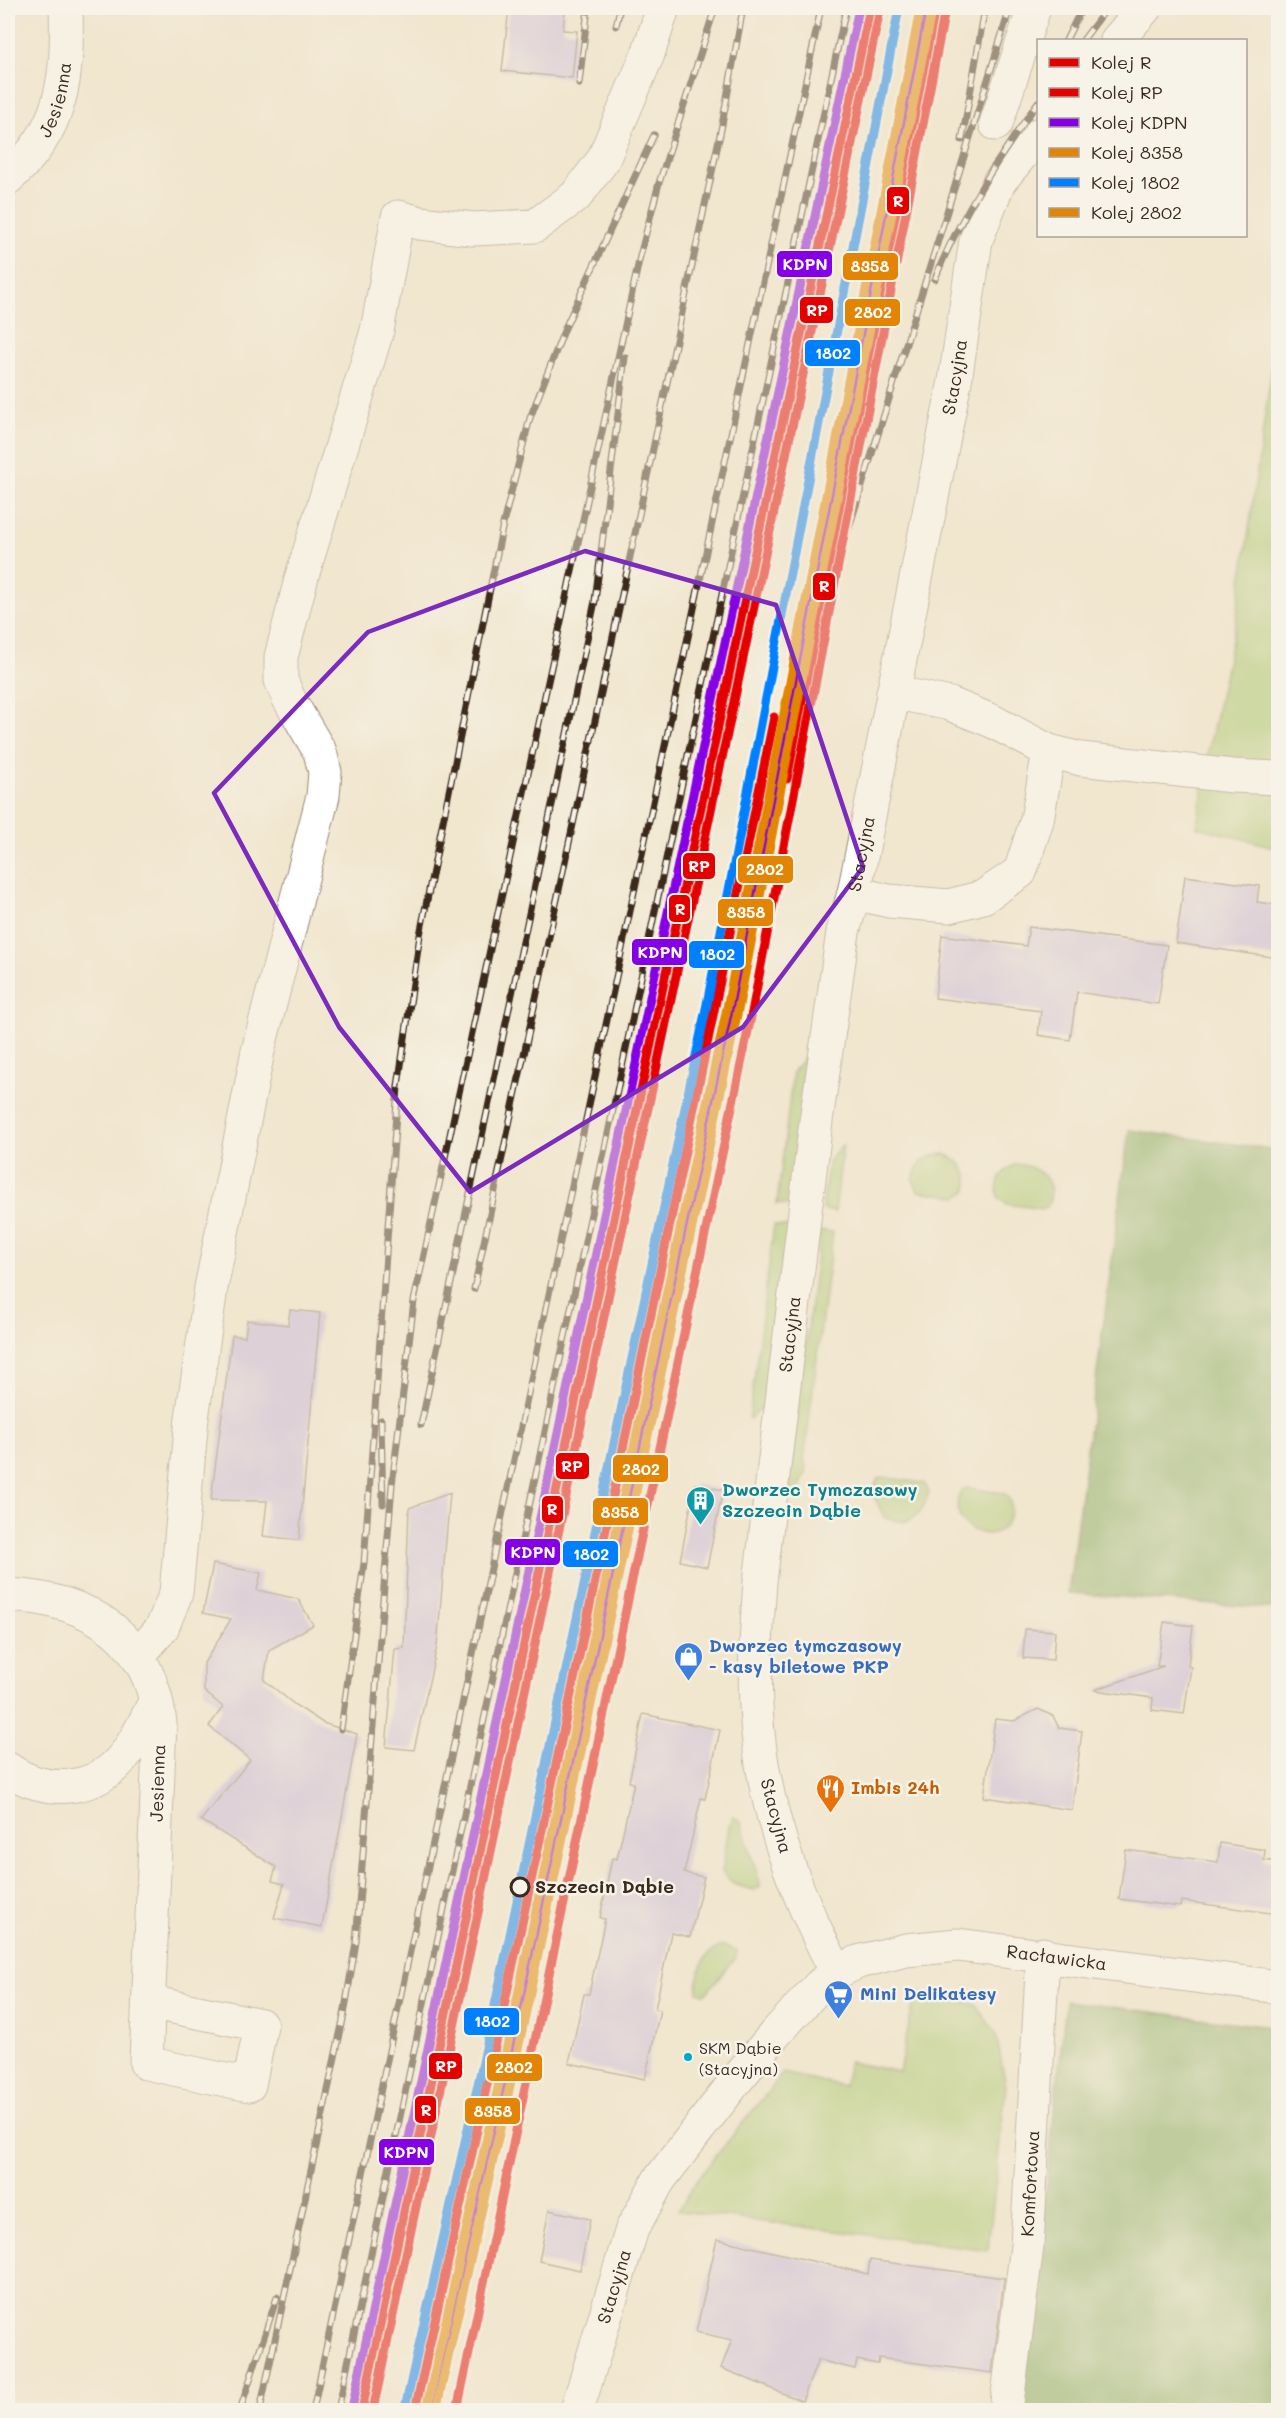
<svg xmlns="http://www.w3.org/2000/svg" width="1286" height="2418" viewBox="0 0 1286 2418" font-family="Mali,sans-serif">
	<rect width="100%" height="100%" fill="#f7f3e8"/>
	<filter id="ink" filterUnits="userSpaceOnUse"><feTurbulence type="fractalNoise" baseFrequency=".0167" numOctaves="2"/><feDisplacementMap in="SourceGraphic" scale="12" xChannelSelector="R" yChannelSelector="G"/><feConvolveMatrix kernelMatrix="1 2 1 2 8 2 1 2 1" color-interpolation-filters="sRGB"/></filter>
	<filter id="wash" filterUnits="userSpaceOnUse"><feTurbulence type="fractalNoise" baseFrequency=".008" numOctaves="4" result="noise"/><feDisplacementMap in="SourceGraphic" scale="24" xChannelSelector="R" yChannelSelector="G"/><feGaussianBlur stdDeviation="1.35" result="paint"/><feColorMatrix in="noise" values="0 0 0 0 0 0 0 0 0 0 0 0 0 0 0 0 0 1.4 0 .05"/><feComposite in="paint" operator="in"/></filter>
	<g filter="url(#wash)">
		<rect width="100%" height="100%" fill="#f1e6ce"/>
		<path fill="#a7c971" stroke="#717a48" stroke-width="1.5" d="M1278,323v525l-81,-21 11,-74 28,-132z
			M810,1052l-19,153 -14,-1 16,-133z
			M843,1145l-8,67 -13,-3 7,-49z
			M945,1154c16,6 28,21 21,38l-9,5 -39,-6 -5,-11c5,-19 13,-25 32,-26z
			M1016,1164c24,2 43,18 31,43l-5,2 -35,-5 -9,-7c-3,-16 3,-26 18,-33z
			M774,1225l15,2 -21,175 -19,17z
			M820,1231l13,1 -29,228 3,11 -12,27 -5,-8 -1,-12z
			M882,1477l42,6 5,9c-7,25 -20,36 -45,25l-11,-23 4,-15z
			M967,1488l37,5c7,6 8,12 6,21 -9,40 -70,13 -48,-24z
			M734,1817l7,5 19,61v4l-6,3 -21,-6 -11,-13 7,-45z
			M725,1946l12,4 -1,7 -28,34 -4,3 -6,-2c-3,-19 6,-43 27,-46z
			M916,1992l60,13 20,29 10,52 -18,164 -310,-39 21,-34 84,-104 61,13 5,-24 50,10z"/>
		<path fill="#85ad63" stroke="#606c40" stroke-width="1.5" d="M1129,1130l149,20v459l-210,-16z
			M1066,2001l212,27v382h-256z"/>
		<g id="blocks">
			<path fill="#c5b5e3" d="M509,8h56l-2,22 14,1 -5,47 -70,-7z
				M1185,876l74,10 -2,16 21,3v53l-102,-15z
				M1029,927l138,18 -9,59 -81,-12 -7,48 -32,-5 3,-24 -106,-13 7,-63 84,11z
				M290,1310l30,3 -21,227 -36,-4 4,-35 -56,-1 21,-165 13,2 2,-17 41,5z
				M695,1484l28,6 -16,77 -27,-6z
				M450,1493l-13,153 -23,104 -28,-3 9,-98 9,-1 5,-140z
				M213,1564l48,9 -4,17 41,9 15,26 -44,25 -5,30 31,25 28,18 34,11 -35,193 -48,-9 10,-34 -12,-3 4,-14 -75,-47 49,-60 -41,-34 14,-19 -19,-16v-28l27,-44 -28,-6z
				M1164,1622l29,4 -5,40 3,1 -7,47 -32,-4 1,-12 -59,-8 70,-24h-7z
				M1025,1629l30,2 -2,29 -30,-2z
				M1038,1709l15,7 6,12 23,3 -10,79 -88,-13 11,-78 19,2z
				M643,1714l77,16 -15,69 -4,-1 -17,75 20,4 -14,60 -19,-4 -16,76 5,1 -15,69 -76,-16 15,-69h5l16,-75 -5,-1 12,-60 5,1 17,-76 -5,-1z
				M1220,1843l45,7 -1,10 14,2v52l-97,-13 -1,6 -61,-8 7,-49 92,12z
				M549,2210l41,9 -10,51 -41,-9z
				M717,2239l151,35 2,-14 134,18 -12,95 -113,-15 -1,6 -21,-4 -2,9 -37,-9 -16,41 -81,-33 11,-28 -36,-8z"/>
		</g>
	</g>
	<g filter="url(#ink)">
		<use href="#blocks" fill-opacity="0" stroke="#968876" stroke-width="1.5"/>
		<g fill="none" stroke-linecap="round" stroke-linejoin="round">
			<defs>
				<g id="minor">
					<path d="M1117,40l28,-32"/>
					<path d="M996,124l38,-116"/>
					<path id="s1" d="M8,178c56,-49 60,-101 58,-170"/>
					<path d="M893,692l57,12 42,17 57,30 32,8 151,17 46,2"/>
					<path d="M854,893l35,8 60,5 34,-9 37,-25 17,-52 12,-69"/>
					<path d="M8,1595c82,4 142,41 152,128l-14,340 103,22 12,-60 -112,-23"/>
					<path d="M137,1657l25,-29 14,-35 16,-175 19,-130 47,-237 65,-255 2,-24 -5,-20 -31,-53 -8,-19v-23l21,-81 75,-245 21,-114 22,6 53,6 62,-3 41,-30 27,-36 45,-106 15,-46"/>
					<path d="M8,1769c36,26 87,24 116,-13 13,-16 22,-37 32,-56"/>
					<path id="s2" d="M837,1972c-44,-81 -77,-173 -81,-266 -2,-41 1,-83 4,-124l56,-461 27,-189 11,-39 101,-512 21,-141 23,-58 39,-47"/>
					<path id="s3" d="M577,2410l55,-181 27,-49 75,-97 40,-48 46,-50 17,-13 21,-10 48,-12 52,-5 320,42"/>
					<path id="s4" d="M1006,2410l21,-164 16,-292"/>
				</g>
			</defs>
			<use href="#minor" stroke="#968876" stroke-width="35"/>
			<use href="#minor" stroke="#fff" stroke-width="33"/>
			<defs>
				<path id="rail" d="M616,26l4,-18
					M1066,40l16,-32
					M1083,40l24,-32
					M579,84l9,-76
					M962,140l23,-132
					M935,279c25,-64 64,-121 103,-177
					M799,717l37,-147 174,-562
					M474,1289l248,-1164 21,-117
					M381,1420l2,84
					M421,1425l174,-824 30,-244
					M341,1729l23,-166 34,-477 22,-151 83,-411 27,-106 35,-90 89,-193
					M240,2410l37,-113
					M260,2410l84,-395 12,-73 36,-457 22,-184 226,-1045 19,-73 56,-175
					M313,2410l508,-2402
					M338,2410l508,-2402"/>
			</defs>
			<use href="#rail" stroke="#3b2a1e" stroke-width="7"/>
			<use href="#rail" stroke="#f7f3e8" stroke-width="4.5" stroke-dasharray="14" stroke-linecap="butt"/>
			<defs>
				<path id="rail-1" d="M787,779l148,-771
					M362,2410l508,-2402
					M415,2410c126,-563 244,-1127 359,-1693"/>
				<path id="rail-2" d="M373,2410l507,-2400
					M457,2410l295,-1398 193,-1002"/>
				<path id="rail-3" d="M352,2408l507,-2400
					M436,2408l296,-1400 192,-1000"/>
				<path id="rail-4" d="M426,2410l77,-344 224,-1058 193,-998"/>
				<path id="rail-5" d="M405,2408l78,-346 224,-1058 192,-996"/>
				<path id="rail-6" d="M436,2410l78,-342 224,-1058 193,-998"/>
			</defs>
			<use href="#rail-1" stroke="#f7f3e8" stroke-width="14"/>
			<use href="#rail-2" stroke="#f7f3e8" stroke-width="14"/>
			<use href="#rail-3" stroke="#f7f3e8" stroke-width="14"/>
			<use href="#rail-4" stroke="#f7f3e8" stroke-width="14"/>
			<use href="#rail-5" stroke="#f7f3e8" stroke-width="14"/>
			<use href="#rail-6" stroke="#f7f3e8" stroke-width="14"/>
			<use href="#rail-1" stroke="#e50000" stroke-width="9"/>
			<use href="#rail-2" stroke="#e50000" stroke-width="9"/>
			<use href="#rail-3" stroke="#8500e5" stroke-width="9"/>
			<use href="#rail-4" stroke="#e28504" stroke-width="9"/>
			<use href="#rail-5" stroke="#0080ff" stroke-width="9"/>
			<use href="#rail-6" stroke="#e28504" stroke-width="9"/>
		</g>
	</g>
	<path d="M0 0H1286V2418H0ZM585,551l191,54 87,262 -120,160 -273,165 -131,-165 -125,-234 154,-161z" fill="#f1e6ce" fill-opacity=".55" fill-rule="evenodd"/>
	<path fill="none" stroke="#7b2cbf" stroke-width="4.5" stroke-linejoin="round" d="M585,551l191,54 87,262 -120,160 -273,165 -131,-165 -125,-234 154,-161z"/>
	<defs>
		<symbol id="building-pin" viewBox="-11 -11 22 30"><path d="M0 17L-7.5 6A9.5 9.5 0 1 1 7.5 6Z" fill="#0f9aa8" stroke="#f7f3e8"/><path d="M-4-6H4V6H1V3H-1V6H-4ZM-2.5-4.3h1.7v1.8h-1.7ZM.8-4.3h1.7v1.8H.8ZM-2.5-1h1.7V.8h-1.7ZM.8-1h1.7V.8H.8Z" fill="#fff"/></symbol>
		<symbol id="shop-pin" viewBox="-11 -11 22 30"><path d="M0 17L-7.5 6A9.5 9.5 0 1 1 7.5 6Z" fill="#3f7fe0" stroke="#f7f3e8"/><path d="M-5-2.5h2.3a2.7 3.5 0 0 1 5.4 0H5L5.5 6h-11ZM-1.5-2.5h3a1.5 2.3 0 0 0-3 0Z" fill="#fff"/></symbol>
		<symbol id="restaurant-pin" viewBox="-11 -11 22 30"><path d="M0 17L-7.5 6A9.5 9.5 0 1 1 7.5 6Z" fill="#e8710a" stroke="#f7f3e8"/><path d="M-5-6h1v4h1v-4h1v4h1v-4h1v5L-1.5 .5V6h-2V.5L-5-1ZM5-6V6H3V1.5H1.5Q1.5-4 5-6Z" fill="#fff"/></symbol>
		<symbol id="supermarket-pin" viewBox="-11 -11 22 30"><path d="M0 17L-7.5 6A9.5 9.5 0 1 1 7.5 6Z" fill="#3f7fe0" stroke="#f7f3e8"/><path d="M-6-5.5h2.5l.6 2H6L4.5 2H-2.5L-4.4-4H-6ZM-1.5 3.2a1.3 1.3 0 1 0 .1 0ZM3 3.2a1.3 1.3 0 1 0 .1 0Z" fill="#fff"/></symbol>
	</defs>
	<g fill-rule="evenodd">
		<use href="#building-pin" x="684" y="1484" width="33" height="45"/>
		<use href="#shop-pin" x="672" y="1640" width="33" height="45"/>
		<use href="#restaurant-pin" x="814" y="1772" width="33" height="45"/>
		<use href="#supermarket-pin" x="822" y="1978" width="33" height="45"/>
	</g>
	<circle fill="#f7f3e8" stroke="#3b2a1e" stroke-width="3" cx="520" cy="1887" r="9"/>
	<circle fill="#00a9ce" stroke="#f7f3e8" stroke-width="2" cx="688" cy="2057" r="5"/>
	<g text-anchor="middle" stroke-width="5" stroke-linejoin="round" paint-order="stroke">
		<g font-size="16" fill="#3b2a1e" stroke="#f7f3e8" text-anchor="start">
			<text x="699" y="2054">SKM Dąbie<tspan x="699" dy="21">(Stacyjna)</tspan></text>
		</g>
		<g font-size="18" fill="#3b2a1e" stroke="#f7f3e8">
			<text dy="6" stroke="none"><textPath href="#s1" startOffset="94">Jesienna</textPath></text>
			<text dy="6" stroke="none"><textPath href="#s2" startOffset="1626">Stacyjna</textPath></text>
			<text dy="6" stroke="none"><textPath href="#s2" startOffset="1140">Stacyjna</textPath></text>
			<text dy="6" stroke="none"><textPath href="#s2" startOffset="654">Stacyjna</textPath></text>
			<text transform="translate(158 1783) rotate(-88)" y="6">Jesienna</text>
			<text transform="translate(776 1816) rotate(75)" y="6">Stacyjna</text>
			<text dy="6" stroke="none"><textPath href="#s3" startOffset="744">Racławicka</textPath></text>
			<text dy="6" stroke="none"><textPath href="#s4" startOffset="228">Komfortowa</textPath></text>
			<text dy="6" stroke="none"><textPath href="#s3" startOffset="129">Stacyjna</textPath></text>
		</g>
		<g font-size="18" font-weight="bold" fill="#0d838f" stroke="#f7f3e8" text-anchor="start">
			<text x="722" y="1496">Dworzec Tymczasowy<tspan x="722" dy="21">Szczecin Dąbie</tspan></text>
		</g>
		<g font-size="18" font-weight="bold" fill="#366cbe" stroke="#f7f3e8" text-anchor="start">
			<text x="709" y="1652">Dworzec tymczasowy<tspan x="709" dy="21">- kasy biletowe PKP</tspan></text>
			<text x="860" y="2000">Mini Delikatesy</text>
		</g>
		<g font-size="18" font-weight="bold" fill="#c56008" stroke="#f7f3e8" text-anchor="start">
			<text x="851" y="1794">Imbis 24h</text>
		</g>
		<g font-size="18" font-weight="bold" fill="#3b2a1e" stroke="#f7f3e8" text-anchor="start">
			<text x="535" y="1893">Szczecin Dąbie</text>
		</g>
	</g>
	<g stroke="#f7f3e8" stroke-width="2">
		<rect x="886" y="186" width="24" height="29" rx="6" fill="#e50000"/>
		<rect x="776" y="250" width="57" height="28" rx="6" fill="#8500e5"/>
		<rect x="842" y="252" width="57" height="29" rx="6" fill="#e28504"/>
		<rect x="799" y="296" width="35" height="28" rx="6" fill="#e50000"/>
		<rect x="844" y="298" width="57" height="29" rx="6" fill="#e28504"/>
		<rect x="804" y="339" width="57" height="28" rx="6" fill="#0080ff"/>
		<rect x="812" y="572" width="24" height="29" rx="6" fill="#e50000"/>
		<rect x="682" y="852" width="34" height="28" rx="6" fill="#e50000"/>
		<rect x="737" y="855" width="57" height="29" rx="6" fill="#e28504"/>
		<rect x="668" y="894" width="23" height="29" rx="6" fill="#e50000"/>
		<rect x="717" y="898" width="57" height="29" rx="6" fill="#e28504"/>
		<rect x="631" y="938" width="57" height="28" rx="6" fill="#8500e5"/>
		<rect x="688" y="940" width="57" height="29" rx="6" fill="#0080ff"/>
		<rect x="555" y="1452" width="35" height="28" rx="6" fill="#e50000"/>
		<rect x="612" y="1454" width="57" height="29" rx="6" fill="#e28504"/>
		<rect x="541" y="1495" width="23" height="29" rx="6" fill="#e50000"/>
		<rect x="592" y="1497" width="57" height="29" rx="6" fill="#e28504"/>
		<rect x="504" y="1538" width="57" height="28" rx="6" fill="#8500e5"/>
		<rect x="562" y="1540" width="57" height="28" rx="6" fill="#0080ff"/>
		<rect x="463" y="2007" width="57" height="29" rx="6" fill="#0080ff"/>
		<rect x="428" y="2052" width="35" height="28" rx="6" fill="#e50000"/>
		<rect x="486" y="2053" width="57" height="29" rx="6" fill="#e28504"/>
		<rect x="414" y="2095" width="23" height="29" rx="6" fill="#e50000"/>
		<rect x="464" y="2097" width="57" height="28" rx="6" fill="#e28504"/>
		<rect x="378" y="2138" width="57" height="28" rx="6" fill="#8500e5"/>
	</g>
	<g font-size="16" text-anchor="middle" font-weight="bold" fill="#fff">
		<text x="898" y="207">R</text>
		<text x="805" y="270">KDPN</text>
		<text x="870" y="272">8358</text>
		<text x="817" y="316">RP</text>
		<text x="873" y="318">2802</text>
		<text x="833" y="359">1802</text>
		<text x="824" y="592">R</text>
		<text x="699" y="872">RP</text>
		<text x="765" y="875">2802</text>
		<text x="680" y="915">R</text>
		<text x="746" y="918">8358</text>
		<text x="660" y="958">KDPN</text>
		<text x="717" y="960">1802</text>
		<text x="572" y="1472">RP</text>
		<text x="641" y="1475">2802</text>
		<text x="552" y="1515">R</text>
		<text x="620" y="1518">8358</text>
		<text x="533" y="1558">KDPN</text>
		<text x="591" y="1560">1802</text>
		<text x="492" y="2027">1802</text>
		<text x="446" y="2072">RP</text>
		<text x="514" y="2073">2802</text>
		<text x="426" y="2116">R</text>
		<text x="493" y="2117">8358</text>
		<text x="406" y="2158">KDPN</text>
	</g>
	<rect width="1286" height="2418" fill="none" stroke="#f7f3e8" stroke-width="30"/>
	<rect x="1037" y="39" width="210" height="198" fill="#f7f3e8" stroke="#aca397" stroke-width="1.5"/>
	<rect x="1049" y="58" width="30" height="9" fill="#e50000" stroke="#aca397" stroke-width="1.5"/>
	<text x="1091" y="69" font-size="18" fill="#3b2a1e">Kolej R</text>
	<rect x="1049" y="88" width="30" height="9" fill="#e50000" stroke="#aca397" stroke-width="1.5"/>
	<text x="1091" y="99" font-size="18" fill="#3b2a1e">Kolej RP</text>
	<rect x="1049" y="118" width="30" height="9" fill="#8500e5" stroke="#aca397" stroke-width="1.5"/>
	<text x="1091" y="129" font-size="18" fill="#3b2a1e">Kolej KDPN</text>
	<rect x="1049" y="148" width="30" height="9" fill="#e28504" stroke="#aca397" stroke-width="1.5"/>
	<text x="1091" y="159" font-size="18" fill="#3b2a1e">Kolej 8358</text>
	<rect x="1049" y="178" width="30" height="9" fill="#0080ff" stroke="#aca397" stroke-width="1.5"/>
	<text x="1091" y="189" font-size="18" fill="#3b2a1e">Kolej 1802</text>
	<rect x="1049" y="208" width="30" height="9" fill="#e28504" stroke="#aca397" stroke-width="1.5"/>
	<text x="1091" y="219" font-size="18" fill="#3b2a1e">Kolej 2802</text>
</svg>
